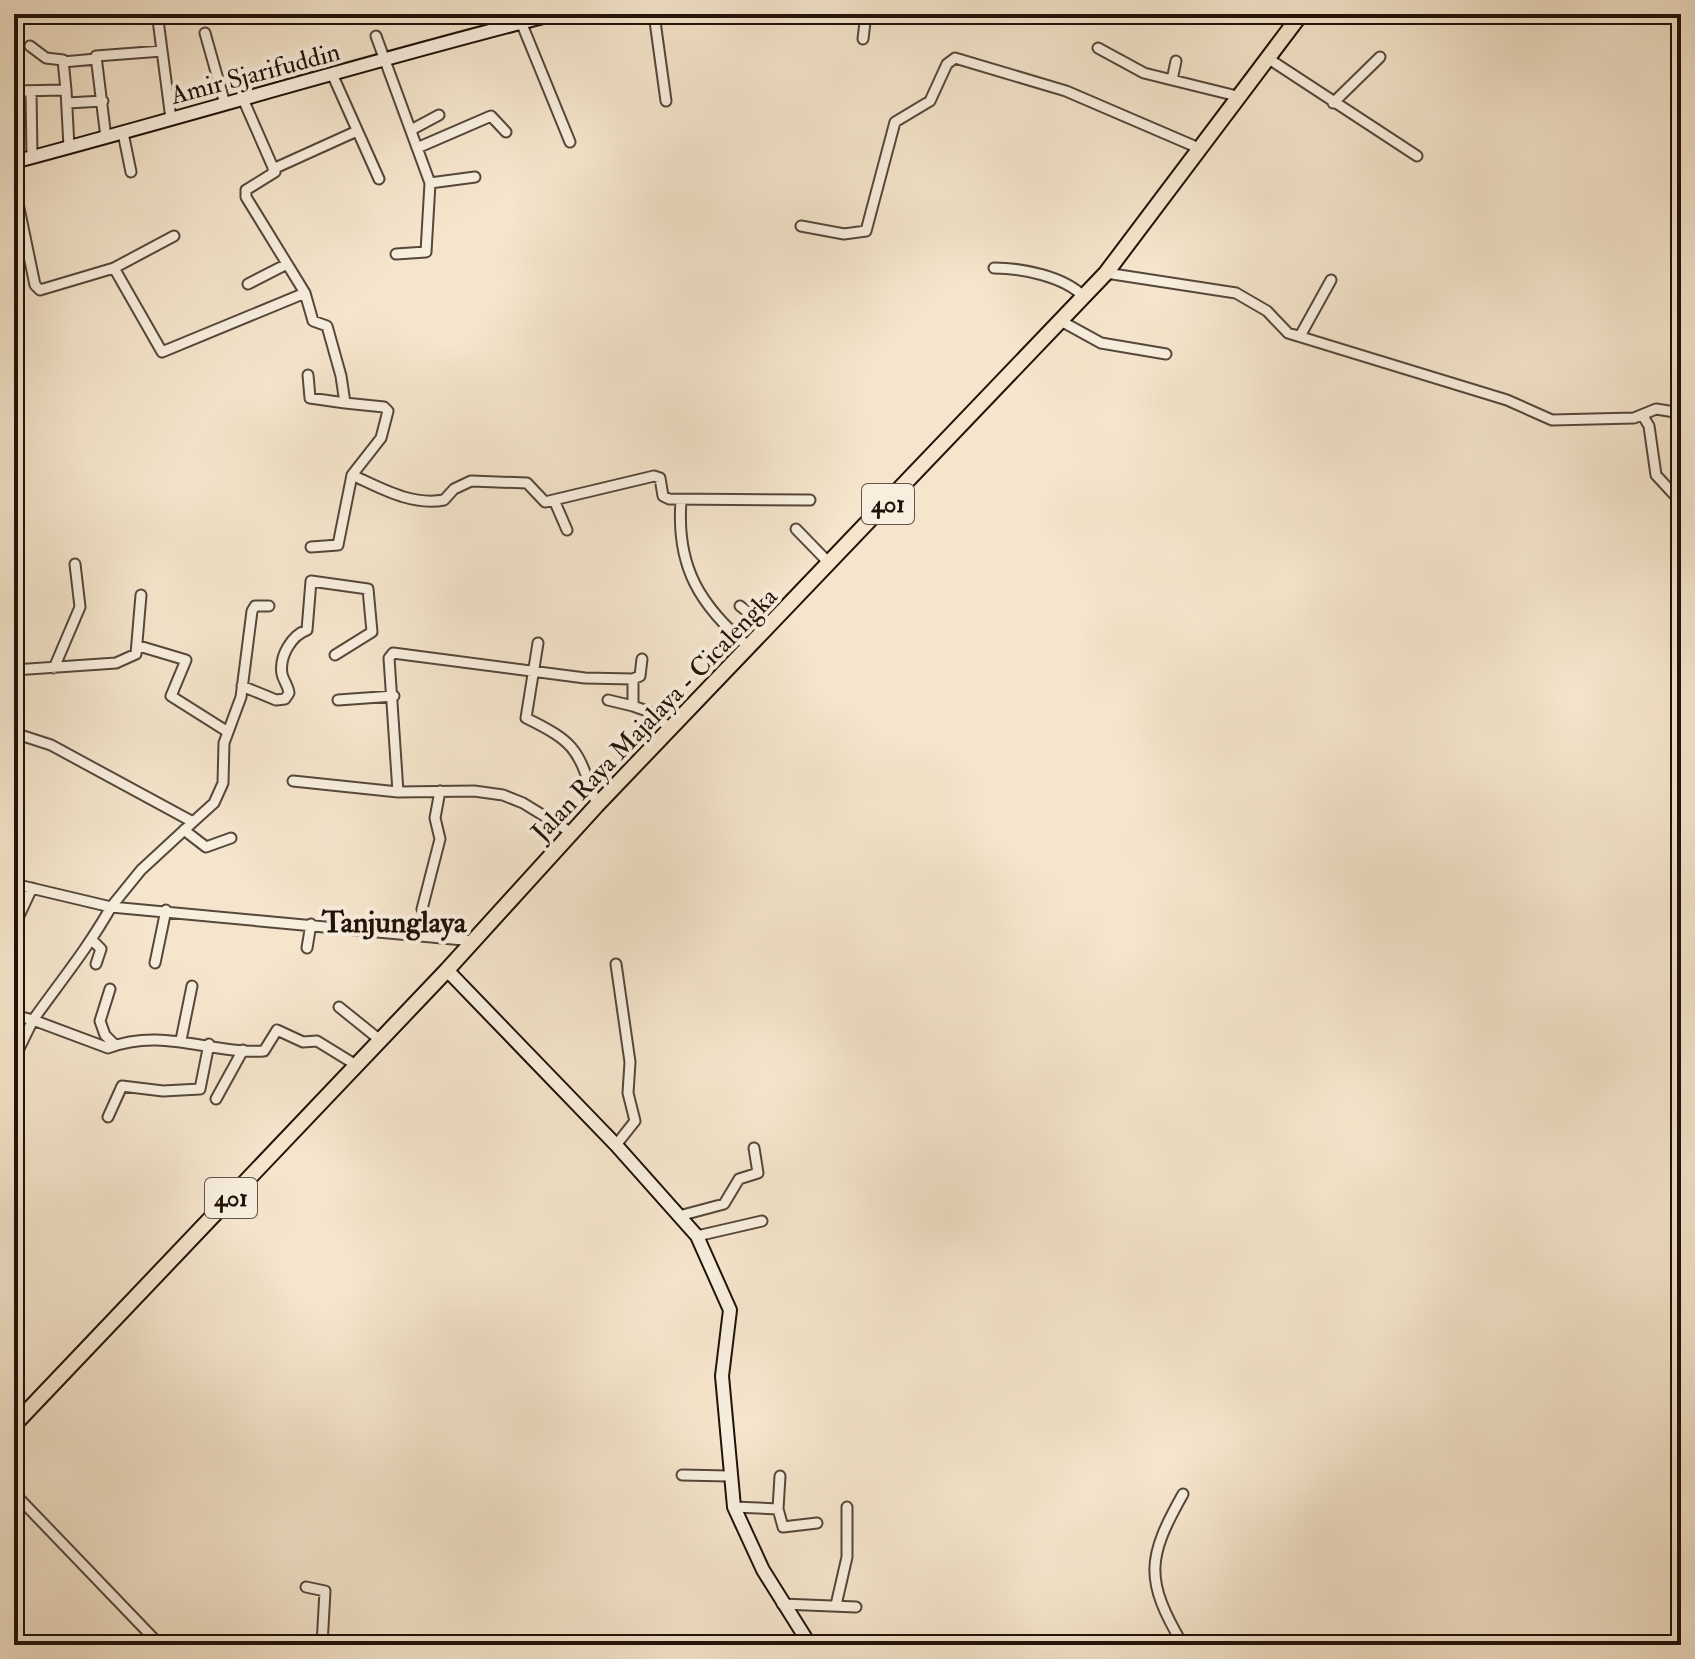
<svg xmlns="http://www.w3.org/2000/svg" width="1695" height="1659" viewBox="0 0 1695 1659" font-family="'IM FELL Double Pica',serif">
	<rect width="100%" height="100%" fill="#f5e5cc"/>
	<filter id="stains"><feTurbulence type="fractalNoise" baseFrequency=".0025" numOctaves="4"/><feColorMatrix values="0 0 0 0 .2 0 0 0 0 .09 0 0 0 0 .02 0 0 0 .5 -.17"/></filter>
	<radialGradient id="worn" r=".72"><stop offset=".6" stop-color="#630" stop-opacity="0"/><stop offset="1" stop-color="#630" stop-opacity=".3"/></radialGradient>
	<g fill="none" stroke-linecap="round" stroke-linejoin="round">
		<defs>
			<path id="street" d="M654,14l12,87
				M1300,15h76
				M158,20l13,99
				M521,22l49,120
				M205,33l20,71
				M376,36l54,147 -4,69 -30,2
				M863,39l3,-25
				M30,46l16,12 17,2 3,30
				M1098,48l46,25 28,7
				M1269,59l148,97
				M1176,61l-4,19 69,17
				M63,62l33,-3
				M333,76l46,103
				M14,91l52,-1 3,57
				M31,91l1,66
				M243,99l32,73 -29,18v7l59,96 8,28 14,5 14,50 4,27 39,4 4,4 -7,27 -29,37 -14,70 -27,2
				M67,103l36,-2
				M1333,103l47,-46
				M411,130l28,-15
				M123,133l8,39
				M106,138l-10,-82 66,-5
				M417,148l74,-32 15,16
				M273,169l84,-38
				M430,183l45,-6
				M14,184l21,101 5,5 74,-22 60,-32
				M801,226l43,8 22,-3 29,-109 35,-21 17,-37 8,-6 111,33 135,58
				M114,268l48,84 143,-59
				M994,268c27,0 70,8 90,29
				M1106,273l130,20 31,18 21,22 219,67 45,20 82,-2 22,-9 25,4
				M248,284l39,-20
				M1061,321l40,22 65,11
				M1300,336l31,-56
				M308,375l2,23 35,5
				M1643,416l6,10 7,49 25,27
				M352,475c29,13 59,31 92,25l10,-11 17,-8 56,2 18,19 109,-26 6,2 3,18 6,3 141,1
				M554,500l13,30
				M681,501c-5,66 19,105 69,147
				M796,529l34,35
				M740,606l28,22
				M538,643l-12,75c53,26 51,32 71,87
				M139,646l47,14 -15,36 57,36
				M54,668l26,-61 -5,-43
				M14,670l102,-7 20,-9 5,-59
				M633,679l7,-3 2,-17
				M242,686l34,14 9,-1 4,-6c-1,-8 -6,-13 -7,-19 -3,-18 10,-39 25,-44l4,-49 57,8 4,43 -37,23
				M338,700l56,-4
				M608,700l25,6
				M14,733l37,12 142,77 -52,48 -30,37 363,34
				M293,781l105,11 76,-1 29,4 20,8 49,30
				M398,792l-9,-134 4,-5 192,25 48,1v27l17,6 21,17
				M193,822l21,-19 9,-20 1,-40 17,-46 11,-86 3,-5h14
				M184,830l22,17 25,-9
				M14,884l97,23c-23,41 -51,75 -78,113l75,28c55,-21 101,6 156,3l13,-21 26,12 14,-1 39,24
				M422,909l18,-70 -5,-21 5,-27
				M18,918l14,-30
				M92,940l9,9 -5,15
				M307,948l4,-24
				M155,963l11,-53
				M616,964l14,98 -2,31 7,28 -19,24
				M110,989l-10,32 5,14 9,9
				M339,1007l41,33
				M14,1015l19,5 -19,39
				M181,1040l11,-54
				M216,1099l27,-49
				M108,1117l14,-31 41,5 37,-2 9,-45
				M679,1216l45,-12 15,-25 19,-6 -4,-25
				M697,1236l65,-15
				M682,1475l46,1
				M14,1493l146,152
				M734,1507l44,2 5,18 34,-4
				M778,1509l2,-33
				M306,1587l19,4 -3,54
				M782,1604l74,3
				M836,1605l11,-48v-50
				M1183,1645c-39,-66 -36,-87 0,-151"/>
			<path id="secondary" d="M14,162c181,-48 359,-102 541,-148
				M447,970l169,175 81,91 33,74 -8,66 12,131 29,63 47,75"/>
			<path id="primary" d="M14,1425l433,-455 150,-165 509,-532 195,-259"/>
		</defs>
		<use href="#street" stroke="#55473a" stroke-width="13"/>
		<use href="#secondary" stroke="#201209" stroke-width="16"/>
		<use href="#primary" stroke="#201209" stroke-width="18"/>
		<use href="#street" stroke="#f8eede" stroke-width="9"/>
		<use href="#secondary" stroke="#f8eede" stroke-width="12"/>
		<use href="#primary" stroke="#f5e5cc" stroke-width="14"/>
	</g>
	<g text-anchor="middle" stroke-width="8" stroke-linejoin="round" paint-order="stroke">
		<g fill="#f8eede" stroke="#615449" stroke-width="2">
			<rect x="862" y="484" width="52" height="40" rx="6"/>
			<rect x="205" y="1178" width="52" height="40" rx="6"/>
		</g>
		<g font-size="24" font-weight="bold" fill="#201209">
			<text x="888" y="512">401</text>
			<text x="231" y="1206">401</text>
		</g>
		<g font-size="26" fill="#201209" stroke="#f8eede">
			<text transform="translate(255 73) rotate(-15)" y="9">Amir Sjarifuddin</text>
			<text transform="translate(654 714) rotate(-46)" y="9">Jalan Raya Majalaya - Cicalengka</text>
		</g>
		<g font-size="30" font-weight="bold" fill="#201209" stroke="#f8eede">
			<text x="394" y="932">Tanjunglaya</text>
		</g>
	</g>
	<rect width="1695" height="1659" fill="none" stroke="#f5e5cc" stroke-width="48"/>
	<rect x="16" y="16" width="1663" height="1627" fill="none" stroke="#201209" stroke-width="4"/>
	<rect x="24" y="24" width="1647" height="1611" fill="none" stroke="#201209" stroke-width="2"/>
	<rect width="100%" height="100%" filter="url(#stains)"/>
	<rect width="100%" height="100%" fill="url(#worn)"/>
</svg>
